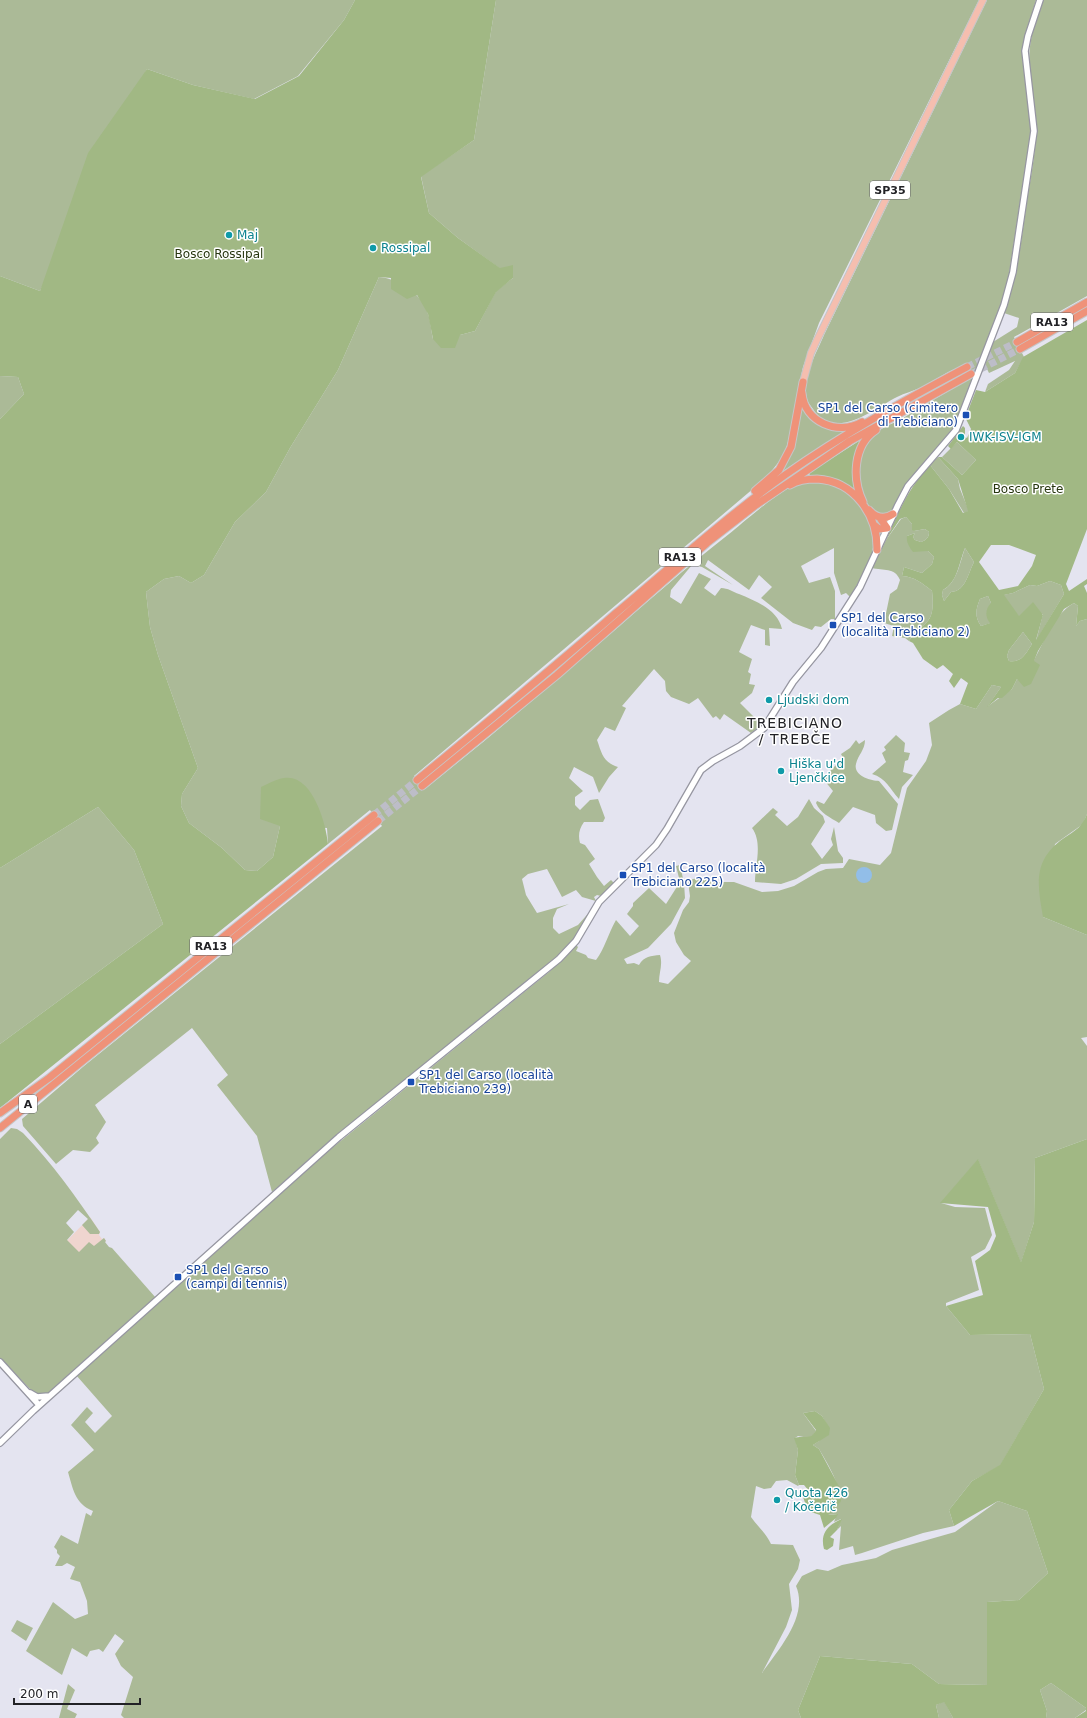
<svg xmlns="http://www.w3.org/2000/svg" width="1087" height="1718" viewBox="0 0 1087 1718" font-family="'DejaVu Sans',sans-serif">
	<rect width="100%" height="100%" fill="#e4e4f0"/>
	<path fill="#efd5cf" d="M90,1217l10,15 -1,3 3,4 2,-1 2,3 -22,21 -28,-10z"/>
	<path fill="#abba97" d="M0,0h355l-11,20 -46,56 -44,23 -61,-14 -46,-16 -107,222 -40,-15z
		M496,0h483l-160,323 -16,44 -7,33 -5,32 -7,23 -17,22 -353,299 11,13c60,-48 118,-97 176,-147 43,-37 84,-74 128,-108 15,-12 53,-46 69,-50 30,-8 59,9 71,37 13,28 -5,52 -19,76l-4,-4 -5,2 -7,-22v-25l-33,18 8,17 21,-6 5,14v28h-4l-10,8 -6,-1 -3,4 -19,-7 -32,-25 11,-11 -13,-12 -10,15 -41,-30 -3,6 28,19 -31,-18 -10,-2 -21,25 -1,7 11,7 18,-31 12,6 -7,9 11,8 6,-8c7,0 12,4 18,6 17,7 39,16 43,35l-13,-1 1,18 -5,-1v-15l-14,-5 -12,27 13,7 -4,13 3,2 -2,10 6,1 -3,8 -12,10 22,22 -11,8 -27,-19 -4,6 -4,-4 -3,2 -15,-20 -9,6 -18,-7 -5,-6 -1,-10 -11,-12 -32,37 4,2 -11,23 -10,-4 -8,13c5,14 6,22 21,27l-9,10 -10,16 -6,-16 -19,-10 -5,11 14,13 -8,6v8l5,5 10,-10 8,-1 7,19 -2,4h-19c-5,7 -6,13 -4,21l5,2 10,14 -6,5 8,13 7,9 7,-6 3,3 -13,13 -4,-1 -3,2 2,4 -14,-4 -6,-7 -14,7 -15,-28 -19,5 -6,5 4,16 11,18 32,-9 -12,5 -4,9v10l6,6 19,-9 15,-17 -25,40 -21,18 -182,146 -93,80 -15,-56 -40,-51 11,-10 -36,-47 -97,77 11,17 -10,16 3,5 -9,9 -17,-2 -17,14 -33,-38 -1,-7 62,-53 298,-240 -12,-16 -42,34 -1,-16 -47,-2 -7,31 -16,14 -12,-1 -23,-22 -33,-25 -8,-17 1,-12 16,-26 -40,-113 -8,-28 -4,-35 18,-13 15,-3 12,7 13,-8 31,-53 31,-30 24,-44 48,-78 41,-93c21,2 43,17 49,37 3,8 3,17 5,25l27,-4 15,-4 21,-40 17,-13 -55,-40 -29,-25 -8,-37 53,-36z
		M987,0h49l-12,40 -2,14 9,76 -24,158 -51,139 -47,53 -17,32 -9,3c-3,-1 -8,-3 -11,-5 -17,-16 -16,-50 -4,-68 7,-11 18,-16 30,-21l74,-44 -6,-13c-16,6 -31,16 -46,24 -7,3 -15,5 -23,9 -22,11 -59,43 -82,15 -2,-3 -5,-7 -7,-10 -8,-21 8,-48 16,-67z
		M1043,0h44v296l-73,41 10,20 -9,16 -30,19 3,-8 21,-14 6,-9 -26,12 -4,-8 8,-23 24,-15 2,-9 -15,-5c14,-38 18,-79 24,-119 4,-22 8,-46 8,-69 0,-18 -5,-36 -6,-54 -3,-26 4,-47 13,-71z
		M0,376l18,1 6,17 -24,25z
		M801,403c6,23 26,24 47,26l-68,44c16,-21 18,-45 21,-70z
		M957,442l19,18 -14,15 -20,-18z
		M938,457l20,22 2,10 9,22 -5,2 -15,-24 -19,-24z
		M906,517l6,7 2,7 11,-2 4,3c0,6 -3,8 -8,10l-6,-2 -2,-3 2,-4 -8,3 21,15 6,6 -2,7 -10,9 -18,-6 -2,9c13,1 20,7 30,15 1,10 2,24 -5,31 -7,7 -13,11 -18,19l-4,-3 -13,-2 2,-10 -10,-3 6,-29 7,-5 3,-9c-5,-13 -17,-9 -28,-12l14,-28 15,-21z
		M965,548l9,14c-6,11 -8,29 -23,30l-7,9 -2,-6 1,-5c14,-7 17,-28 22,-42z
		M1050,581l11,4 3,9 -28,47 7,-27 -24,3 -16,-22 10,-2 17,-8 7,1z
		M988,596l3,7v20l-10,3c-7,-10 -5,-17 -1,-27z
		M1074,603l4,3 -2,20 4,-5 7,-2v195l-4,10 -28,20 -12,73 44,18v102l-6,1 6,8v93l-52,19 -1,64 -13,41 -43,-103 -37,43 14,4 30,1 7,27 -7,14 -14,8 8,33 -33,13v3l24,29 60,-1 14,55 -44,77 -28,15 -23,29 5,16 -31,7 -61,20 -7,2 -2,-9 -14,4 2,-24 -4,4 4,-11 -7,3 3,-8 -10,1c4,-5 11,-7 13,-14 4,-10 -15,-42 -21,-52l-6,-4 6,-4 8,-16 -5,-9 -7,-5 -12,2 13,18 -2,3 -5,4 -11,-2 -3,2 3,12 -3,25 4,10 -1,1 -11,-6 -11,1 -5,7 -7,1 -8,-3 -5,31c7,10 15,16 20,27l22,1 7,15 -2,9 -9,15 3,26 -6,17 -24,46c16,-23 47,-57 34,-87l6,-10 15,-7 11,2 14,-6 34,-7 16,-8 63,-18 43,-31 29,10 21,62 -29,27 -32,2v83l-48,-1 -27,-20 -92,-8 -22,54 3,8h-677l-3,-3 12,-38 -12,-11 -6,-12 9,-13 -9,-7 -12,18 -4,-3 -9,2 -3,6 -15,-9 -10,27 -36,-24 27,-49 22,17 13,-5 -1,-13 -7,-19 -10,-3 5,-12 -8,-4 -5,3h-7l5,-10 -3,-3v-3l-3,-3 7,-12 17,9 8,-31 5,3 2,-5c-18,-7 -20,-22 -25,-39l26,-22 -23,-25 16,-18 6,6 -8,9 10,11 17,-17 -36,-41 251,-223 222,-180 27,-27 2,2 -2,4 10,4 2,3 8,2c9,-12 12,-26 20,-40l14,16 9,-10 -12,-12 6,-8v-3l16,-15 17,16 14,-22 -4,-16 4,-1 4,18 1,15 -14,26 -23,24 -24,11 3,5 7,-1 5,2c5,-9 12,-9 21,-10 3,10 -1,17 -1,27l9,2 23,-23 -7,-6 -8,-13 -2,-9 9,-23 6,-8 1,-6 -2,-14 5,-3 7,-1 14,4h20l28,10 16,-1 16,-5 24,-14 8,-3 17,-1 6,-9 31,6 11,-12 16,-65 19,-27 6,-16 -3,-22 20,-13 11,-6 16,5 16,-24 9,2 -13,19 24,-17 5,-10 2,1c5,-7 11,-13 15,-20 11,-20 20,-46 40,-57z
		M1023,632l9,12c-6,9 -10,19 -23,17l-2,-5 2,-6z
		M896,735l9,8 -1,9 6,1 -2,7 -3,1 -2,11 10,3 -11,12 -3,12c-9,-10 -13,-21 -27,-25l14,-12 -4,-9 4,-3 -2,-3z
		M856,740l3,4 6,-4c0,10 -7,15 -9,24 -3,12 15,17 23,17l19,23 -6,26 -6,1 -10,-8 -1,-8 -22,-8 -14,16c-8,-5 -19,-10 -23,-20l1,-2 7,3 9,-13 -9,-11 6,-9 13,-13 -2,-4 9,-6z
		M809,799l5,9 9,8 2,6 -14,22 11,15 11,-14 -2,-6 3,-12 4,24 5,7v5l-22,1 -25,15 -15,5 -26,-2c0,-17 8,-39 -3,-54l21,-20 5,4 -3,3 12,11 11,-9z
		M98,807l36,43 29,74 -163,120v-176z
		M11,1128l6,1 6,4c30,31 53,64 77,99l-1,2h-9l-8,-9 6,-6 -10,-9 -12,13 8,9 -7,8 12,12 10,-10 5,4 10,-8 2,3 -1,1 4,5 3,1 44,50 -106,94c-6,3 -10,3 -17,0l-33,-34v-219z
		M17,1620l16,8 -7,13 -15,-10z
		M1051,1683l35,25v2l-11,8h-29l1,-7 -7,-21z
		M68,1684l7,6 -8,19 10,5 -2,4h-16z
		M944,1701l9,17h-14l-3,-13z"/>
	<path fill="#a1b884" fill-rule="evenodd" d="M355,0h141l-22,140 -53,37 8,36 29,25 42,30 13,-3v13l-17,14 -21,39 -15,4 -5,13h-14l-8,-9 -5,-25 -11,-19 -10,4 -16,-10v-11l-12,-1 -41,93 -48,78 -24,44 -31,30 -31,53 -13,8 -12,-7 -15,3 -18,13 4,35 8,28 40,113 -16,26 -1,12 8,17 33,25 23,22 12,1 16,-14 7,-31 -20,-7 1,-32c7,-3 15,-8 23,-9 28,-5 42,45 44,66l-328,264v-64l163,-120 -29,-74 -36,-43 -98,61v-449l24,-25 -6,-17 -18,-1v-100l40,15 48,-138 59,-84 46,16 62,14 44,-23 45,-56z
		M1087,320v209l-21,55 3,7 18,-12v5l-3,2 3,7v26l-7,2 -4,5 2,-20 -4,-3 -10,6 -26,42 -4,10 6,4 -9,19 -7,3 -7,-8 -5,10 -10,9h-4l-11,9 14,-20 -9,-2 -16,24 -16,-5 8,-21 -7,-5 -7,10 -5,-7 4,-7 -10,-9 -6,4 -14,-10 -10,-16 -4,-2c5,-8 11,-12 18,-19 7,-7 6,-21 5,-31 -10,-8 -17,-14 -30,-15l2,-9 18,6 10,-9 2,-7 -6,-6 -15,1c-4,-5 -7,-10 -6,-16l8,-3 -2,4 2,3 6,2c5,-2 8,-4 8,-10l-4,-3 -11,2 -2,-1v-6l-6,-7 -6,2 -14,21c12,-27 23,-53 44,-75l19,24 14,24 5,-2 -10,-32 -20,-22h4l20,18 14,-15 -19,-18 -6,7 -3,-3 15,-20 2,2v9l2,1 4,-9 -5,-10v-3l10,-26 9,2 30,-19 8,-16zM991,545h18l27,10 -4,11 -14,20 -19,4 -20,-28zM965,548l9,14c-6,11 -8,29 -23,30l-7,9 -2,-6 1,-5c15,-8 16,-28 22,-42zM1050,581l11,4 3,9 -28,46 7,-25 -10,-13 -14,14 -15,-21 9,-2 17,-8 7,1zM988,596l3,7c-6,6 -6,14 -1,20l-9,3c-7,-10 -5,-17 -1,-27zM1023,632l9,12c-6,9 -10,19 -23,17l-2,-5 2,-6z
		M862,439l-5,14v39l-47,-16 -1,-3z
		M1087,814v121l-44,-18c-6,-34 -10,-57 21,-79 12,-8 18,-11 23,-24z
		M1087,1139v579h-12l11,-7v-3l-35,-25 -11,7 7,21 -1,7h-93l-9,-16 -8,3 3,13h-138l-3,-8 22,-54 92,8 27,20 48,1v-83l32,-2 29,-27 -21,-62 -29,-10 -44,25 -5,-16 23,-29 28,-16 44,-76 -14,-55 -60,1 -24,-29 37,-11 -8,-34 15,-11 6,-14 -8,-29 -48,-4 38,-44 43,103 13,-40 1,-64z
		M815,1411l7,5 8,12 -1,7 -16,10 6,4 22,41v11l-3,5 -10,9 10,-1 -2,4 -12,10 -4,-13 -12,-4 -5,-14 6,-6 -5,-6h-5l-4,-10 3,-25 -4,-12c9,-3 17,3 22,-8l-13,-17z
		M842,1519l-5,11 -7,7 4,2 -1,7 -6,4 -3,-1c-4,-15 3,-24 18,-30z"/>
	<path fill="#92bee8" d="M856 875a8 8 0 1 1 16 0a8 8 0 1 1-16 0Z"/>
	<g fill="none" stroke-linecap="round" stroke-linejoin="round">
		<path stroke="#bdbdc8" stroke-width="7" stroke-dasharray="7 3.5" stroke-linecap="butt" d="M967,367l50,-25
			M971,374l49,-25
			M374,815l43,-35
			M378,821l44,-35"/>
		<defs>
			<path id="secondary" d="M0,1362l39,43
				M30,1393l7,4 12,-1
				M0,1443l33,-32 306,-274 220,-178 17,-18 23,-39 57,-57 11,-16 34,-59 12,-9 27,-15 24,-18 29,-46 28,-34 39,-61 38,-82 10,-19 48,-56 48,-125 9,-33 21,-141 -9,-80 3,-15 12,-36"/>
			<path id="primary" d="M803,382l8,-29 6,-13 166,-340"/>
			<path id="motorway" d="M1017,342l70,-40
				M1020,349l67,-38
				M802,393c2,29 36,43 60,29
				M790,485c8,-5 17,-6 27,-6 37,2 61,36 60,71
				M755,491l24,-21 12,-23 12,-65
				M863,502c-11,-23 -10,-57 13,-72
				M869,510c7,8 15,10 24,4
				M874,525l5,4 8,-1 -7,-10
				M417,780c67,-55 134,-110 199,-167 56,-47 110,-96 169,-138 58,-41 120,-75 182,-108
				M422,786l135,-111 150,-132 49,-38 94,-64 121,-67
				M0,1113l49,-35 325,-263
				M0,1128l378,-307"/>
		</defs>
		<use href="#secondary" stroke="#9696a1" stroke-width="8"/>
		<use href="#primary" stroke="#c6c6c7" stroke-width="8"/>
		<use href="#motorway" stroke="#c6c6c7" stroke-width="9"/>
		<use href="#secondary" stroke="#fff" stroke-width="5.5"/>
		<use href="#primary" stroke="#f5beaf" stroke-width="6"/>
		<use href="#motorway" stroke="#ef9279" stroke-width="7"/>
	</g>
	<g fill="#0f9aa8" stroke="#fff" stroke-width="1.5">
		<circle cx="229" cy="235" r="4"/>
		<circle cx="373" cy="248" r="4"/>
		<circle cx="961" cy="437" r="4"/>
		<circle cx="769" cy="700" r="4"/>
		<circle cx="781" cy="771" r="4"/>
		<circle cx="777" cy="1500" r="4"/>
	</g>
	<g fill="#1a4fb4" stroke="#fff" stroke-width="1.5">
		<rect x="962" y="411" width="8" height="8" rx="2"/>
		<rect x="829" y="621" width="8" height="8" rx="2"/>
		<rect x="619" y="871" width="8" height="8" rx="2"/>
		<rect x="407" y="1078" width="8" height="8" rx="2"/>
		<rect x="174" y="1273" width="8" height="8" rx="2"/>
	</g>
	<g text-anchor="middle" stroke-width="3" stroke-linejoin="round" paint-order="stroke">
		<g fill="#fff" stroke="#646467" stroke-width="1">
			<rect x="870" y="181" width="40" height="18" rx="3"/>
			<rect x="1031" y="313" width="42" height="18" rx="3"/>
			<rect x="659" y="548" width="42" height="18" rx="3"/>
			<rect x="190" y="937" width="42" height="18" rx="3"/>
			<rect x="19" y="1095" width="18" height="18" rx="3"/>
		</g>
		<g font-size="11" font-weight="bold" fill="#222226">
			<text x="890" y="194">SP35</text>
			<text x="1052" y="326">RA13</text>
			<text x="680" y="561">RA13</text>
			<text x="211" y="950">RA13</text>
			<text x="28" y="1108">A</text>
		</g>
		<g font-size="12" fill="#0d838f" stroke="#fff" text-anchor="start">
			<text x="237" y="239">Maj</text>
			<text x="381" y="252">Rossipal</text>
			<text x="969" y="441">IWK-ISV-IGM</text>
			<text x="777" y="704">Ljudski dom</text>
			<text x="789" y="768">Hiška u'd<tspan x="789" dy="14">Ljenčkice</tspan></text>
			<text x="785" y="1497">Quota 426<tspan x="785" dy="14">/ Kočerič</tspan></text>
		</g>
		<g font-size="12" fill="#27360f" stroke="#fff">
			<text x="219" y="258">Bosco Rossipal</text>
			<text x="1028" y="493">Bosco Prete</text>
		</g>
		<g font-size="12" fill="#164399" stroke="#fff" text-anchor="start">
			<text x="958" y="412" text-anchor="end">SP1 del Carso (cimitero<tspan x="958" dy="14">di Trebiciano)</tspan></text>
			<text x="841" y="622">SP1 del Carso<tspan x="841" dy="14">(località Trebiciano 2)</tspan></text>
			<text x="631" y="872">SP1 del Carso (località<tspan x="631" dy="14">Trebiciano 225)</tspan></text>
			<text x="419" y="1079">SP1 del Carso (località<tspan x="419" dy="14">Trebiciano 239)</tspan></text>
			<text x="186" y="1274">SP1 del Carso<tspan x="186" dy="14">(campi di tennis)</tspan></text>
		</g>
		<g font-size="14" letter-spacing="1" fill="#222226" stroke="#fff">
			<text x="795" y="728">TREBICIANO<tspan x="795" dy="16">/ TREBČE</tspan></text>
		</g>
	</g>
	<path d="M14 1698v6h126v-6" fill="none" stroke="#222226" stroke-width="2"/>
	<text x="20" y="1698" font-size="12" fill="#222226" stroke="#ffffff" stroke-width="3" paint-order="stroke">200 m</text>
</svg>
